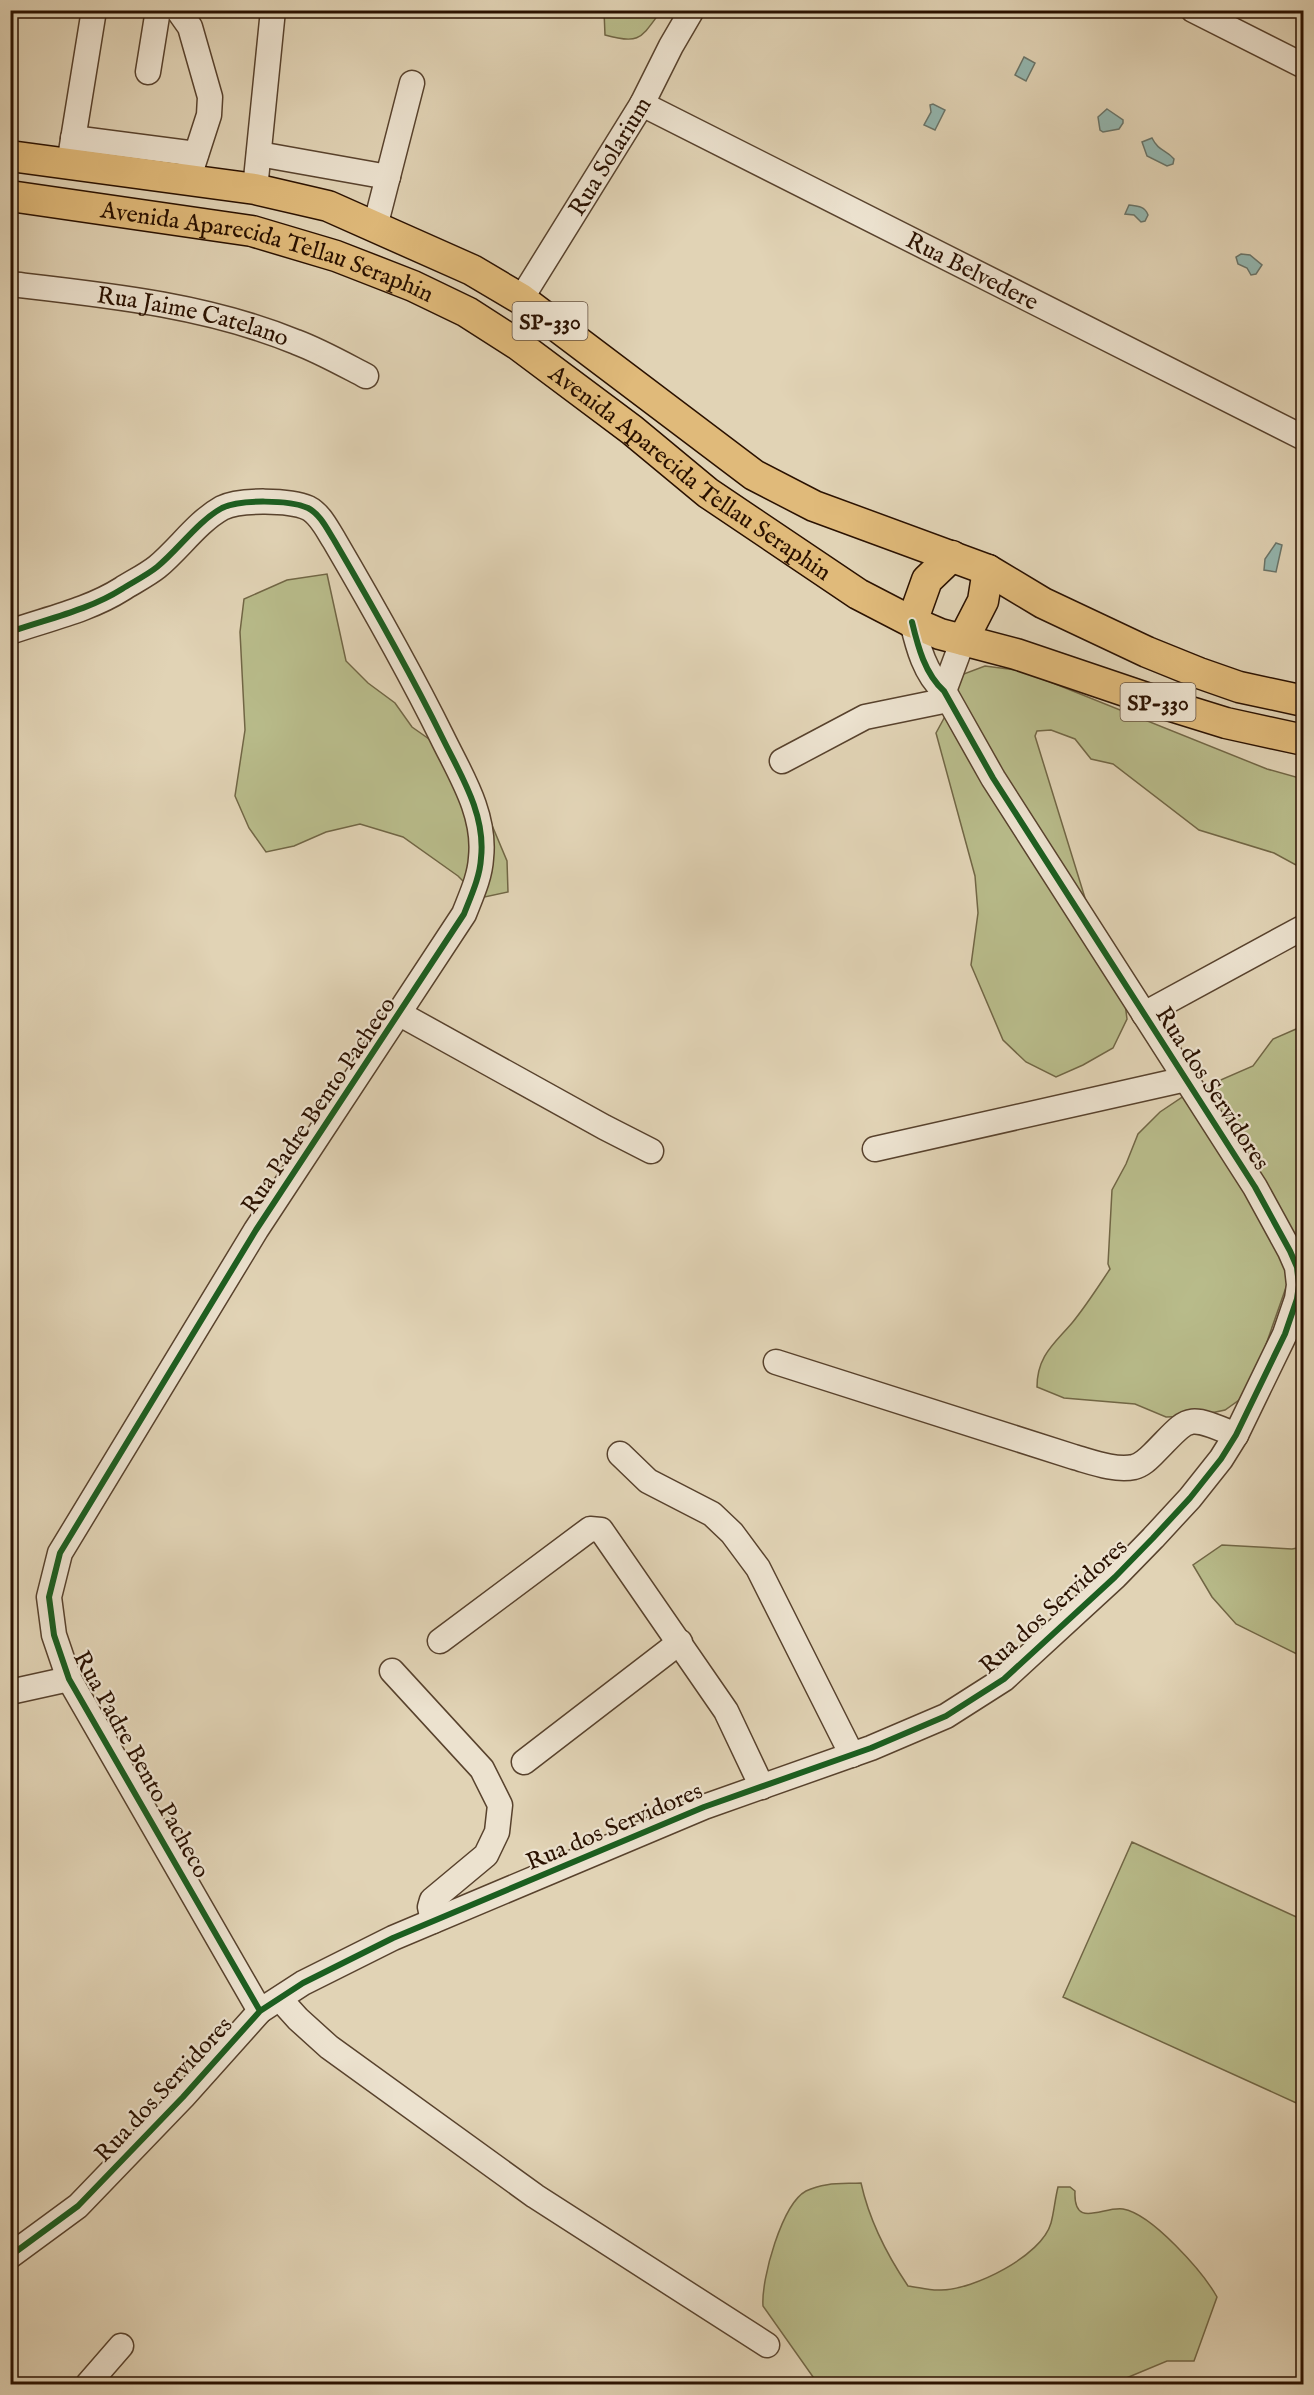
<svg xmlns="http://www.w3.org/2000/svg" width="1314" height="2395" viewBox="0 0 1314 2395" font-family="'IM FELL English',serif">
	<rect width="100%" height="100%" fill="#e1d3b5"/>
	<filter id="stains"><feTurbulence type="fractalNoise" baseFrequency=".00333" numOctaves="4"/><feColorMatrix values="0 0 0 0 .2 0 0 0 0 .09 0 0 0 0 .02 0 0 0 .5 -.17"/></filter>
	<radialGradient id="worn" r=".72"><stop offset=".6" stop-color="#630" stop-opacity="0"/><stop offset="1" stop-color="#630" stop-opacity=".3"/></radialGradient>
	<path fill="#b8bb8a" stroke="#716645" stroke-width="1.5" d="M604,11v-1l57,1c-20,27 -21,34 -56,24z
		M327,574l19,87 22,22 27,20 17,24 27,19 39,46 29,69 1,31 -28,6 -22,-22 -55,-39 -43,-13 -34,8 -32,14 -28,6 -17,-24 -14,-32 10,-66 -5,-98 4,-33 43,-19z
		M985,666l38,5 244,98 36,10v95l-5,-8 -24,-13 -75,-23 -86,-66 -22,-5 -16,-20 -24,-9 -14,1 -2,5 50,162 38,90 4,31 -14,29 -30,17 -27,12 -30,-15 -23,-22 -32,-75 7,-52 -3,-37 -39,-143 13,-24 12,-34z
		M1303,1026v213l-54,154 -24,17 -28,6 -31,1 -31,-13 -71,-6 -27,-11c0,-31 17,-43 35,-64 14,-17 26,-36 38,-54l-2,-5 4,-74 14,-26 12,-30 22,-22 24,-16 69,-30 20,-27z
		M1222,1545l70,4 11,-2v110l-67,-33 -24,-27 -19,-32z
		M1132,1842l171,78v186l-240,-109z
		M861,2183c8,36 26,72 47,103 10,1 22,5 33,4 32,0 101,-34 110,-67 3,-11 4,-24 7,-36h12l5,4c-2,39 28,15 48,18 29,5 80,63 94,88l-23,64h-27l-55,23h-294l-55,-78c-2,-27 19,-102 43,-115 18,-9 36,-7 55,-8z"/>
	<path fill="#94b7b0" stroke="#6a756a" stroke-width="1.5" d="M1024,57l11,6 -9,18 -11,-6z
		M930,105l3,-1 12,6 -10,20 -11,-5 7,-13z
		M1107,109l16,11v3l-4,6 -16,3 -3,-2 -2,-13z
		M1152,138c7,14 14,11 22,21l-1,5 -6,2 -20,-10 -5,-14z
		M1129,205c8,1 16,1 19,10l-3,6 -4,1 -7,-7 -9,-1z
		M1241,254l9,1 12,10 -6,9 -5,1 -4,-7 -9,-4 -2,-7z
		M1276,543l6,2 -6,27 -12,-2 1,-11z"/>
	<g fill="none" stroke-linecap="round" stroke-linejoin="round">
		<defs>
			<g id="minor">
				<path d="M178,10l12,17 20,70 -1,18 -21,65"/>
				<path d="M1193,10l111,56"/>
				<path d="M148,72l10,-62"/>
				<path id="s1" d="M642,104l662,334"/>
				<path d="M73,138l123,16"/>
				<path d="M259,154l129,23"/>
				<path d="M69,164l25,-154"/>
				<path d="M255,189l18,-179"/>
				<path d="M375,227l37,-144"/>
				<path id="s2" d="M10,284c96,11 196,21 286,58 24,9 47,22 70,34"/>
				<path id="s3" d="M521,299l121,-195 29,-58 21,-36"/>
				<path d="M10,632c37,-13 79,-22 112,-43 11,-7 25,-14 35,-22 22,-18 40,-45 65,-59 18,-9 68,-8 86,0 12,6 19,21 26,32 38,65 75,130 108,197 18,37 44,77 39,121 -1,19 -10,38 -17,56l-208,316 -196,323 -11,44 5,38 15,44 191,332"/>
				<path d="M944,691l19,-51"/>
				<path d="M782,761l83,-44 83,-17"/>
				<path d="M400,1014l204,113 47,24"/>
				<path d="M1144,1014l160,-87"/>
				<path d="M875,1149l311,-70"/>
				<path d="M776,1362l298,95c18,5 41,14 60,10 8,-2 14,-8 19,-13 37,-37 31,-41 83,-19"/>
				<path d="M620,1454l28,27 64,33 20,19 26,35 94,187"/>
				<path d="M440,1641l150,-112 11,1 125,181 36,76"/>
				<path d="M392,1671l90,98 18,36 -3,27 -11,23 -54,45 -2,7 3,14"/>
				<path d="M10,1692l59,-13"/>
				<path d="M524,1762l156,-120"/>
				<path d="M280,1999l18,20 31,28 206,149 232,149"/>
				<path d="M10,2256l68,-50 105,-109 77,-86 43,-28 90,-45 311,-131 167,-59 75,-32 58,-37 111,-102 38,-39 37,-40 31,-39 15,-24 49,-101 12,-35 2,-14 -2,-18 -7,-16 -35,-64 -262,-409 -49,-87c-19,-17 -26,-44 -32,-69"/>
				<path d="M88,2384l33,-38"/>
			</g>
			<g id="major">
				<path d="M10,156l245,33 73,17 144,64 49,29 233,176 60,31 174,64 55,33 104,49 52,21 40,14 65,14"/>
				<path id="s4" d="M10,196l242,35 84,25 77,30 54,26 50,32 115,86 76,63 150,101 54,28 28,12 76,20 139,47 71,22 78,17"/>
				<path d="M912,622l15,-42 25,-24"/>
				<path d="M963,640l20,-39 5,-31"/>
			</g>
		</defs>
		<use href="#minor" stroke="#58422d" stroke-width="27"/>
		<use href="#major" stroke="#2a1100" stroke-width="33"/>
		<use href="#minor" stroke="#ece2cf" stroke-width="24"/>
		<use href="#major" stroke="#e0ba7a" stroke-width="30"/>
		<defs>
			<path id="cycleway" d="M10,632c37,-13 79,-22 112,-43 11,-7 25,-14 35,-22 22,-18 40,-45 65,-59 18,-9 68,-8 86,0 12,6 19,21 26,32 38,65 75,130 108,197 18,37 44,77 39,121 -1,19 -10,38 -17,56l-208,316 -196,323 -11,44 5,38 15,44 191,332
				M10,2256l68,-50 105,-109 77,-86 43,-28 90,-45 311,-131 167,-59 75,-32 58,-37 111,-102 38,-39 37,-40 31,-39 15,-24 49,-101 12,-35 2,-14 -2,-18 -7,-16 -35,-64 -262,-409 -49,-87c-19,-17 -26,-44 -32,-69"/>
		</defs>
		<use href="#cycleway" stroke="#ece2cf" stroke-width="10"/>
		<use href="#cycleway" stroke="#1b5e20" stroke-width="6"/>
	</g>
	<g text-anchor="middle" stroke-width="4.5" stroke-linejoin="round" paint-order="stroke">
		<g fill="#ece2cf" stroke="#64503e" stroke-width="1.5">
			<rect x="512.5" y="302" width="75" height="38" rx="4.5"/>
			<rect x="1120.5" y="683" width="75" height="38" rx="4.5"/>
		</g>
		<g font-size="22" font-weight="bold" fill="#2a1100">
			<text x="550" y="329">SP-330</text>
			<text x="1158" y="710">SP-330</text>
		</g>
		<g font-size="24" fill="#2a1100" stroke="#ece2cf">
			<text dy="8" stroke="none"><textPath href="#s3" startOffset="168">Rua Solarium</textPath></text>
			<text dy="8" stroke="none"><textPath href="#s4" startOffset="264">Avenida Aparecida Tellau Seraphin</textPath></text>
			<text dy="8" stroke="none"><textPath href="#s1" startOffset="370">Rua Belvedere</textPath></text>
			<text dy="8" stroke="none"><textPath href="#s2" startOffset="186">Rua Jaime Catelano</textPath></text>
			<text dy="8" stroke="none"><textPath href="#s4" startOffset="750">Avenida Aparecida Tellau Seraphin</textPath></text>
			<text transform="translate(1213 1088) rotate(57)" y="8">Rua dos Servidores</text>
			<text transform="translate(318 1105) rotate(-56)" y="8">Rua Padre Bento Pacheco</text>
			<text transform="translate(1053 1606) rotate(-42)" y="8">Rua dos Servidores</text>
			<text transform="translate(142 1764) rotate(61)" y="8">Rua Padre Bento Pacheco</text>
			<text transform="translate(614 1826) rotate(-23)" y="8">Rua dos Servidores</text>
			<text transform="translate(163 2089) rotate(-47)" y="8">Rua dos Servidores</text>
		</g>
	</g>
	<rect width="1314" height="2395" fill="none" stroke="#e1d3b5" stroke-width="36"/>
	<rect x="12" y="12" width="1290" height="2371" fill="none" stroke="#2a1100" stroke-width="3"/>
	<rect x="18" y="18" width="1278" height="2359" fill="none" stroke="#2a1100" stroke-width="1.5"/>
	<rect width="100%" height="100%" filter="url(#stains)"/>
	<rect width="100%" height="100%" fill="url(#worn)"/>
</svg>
